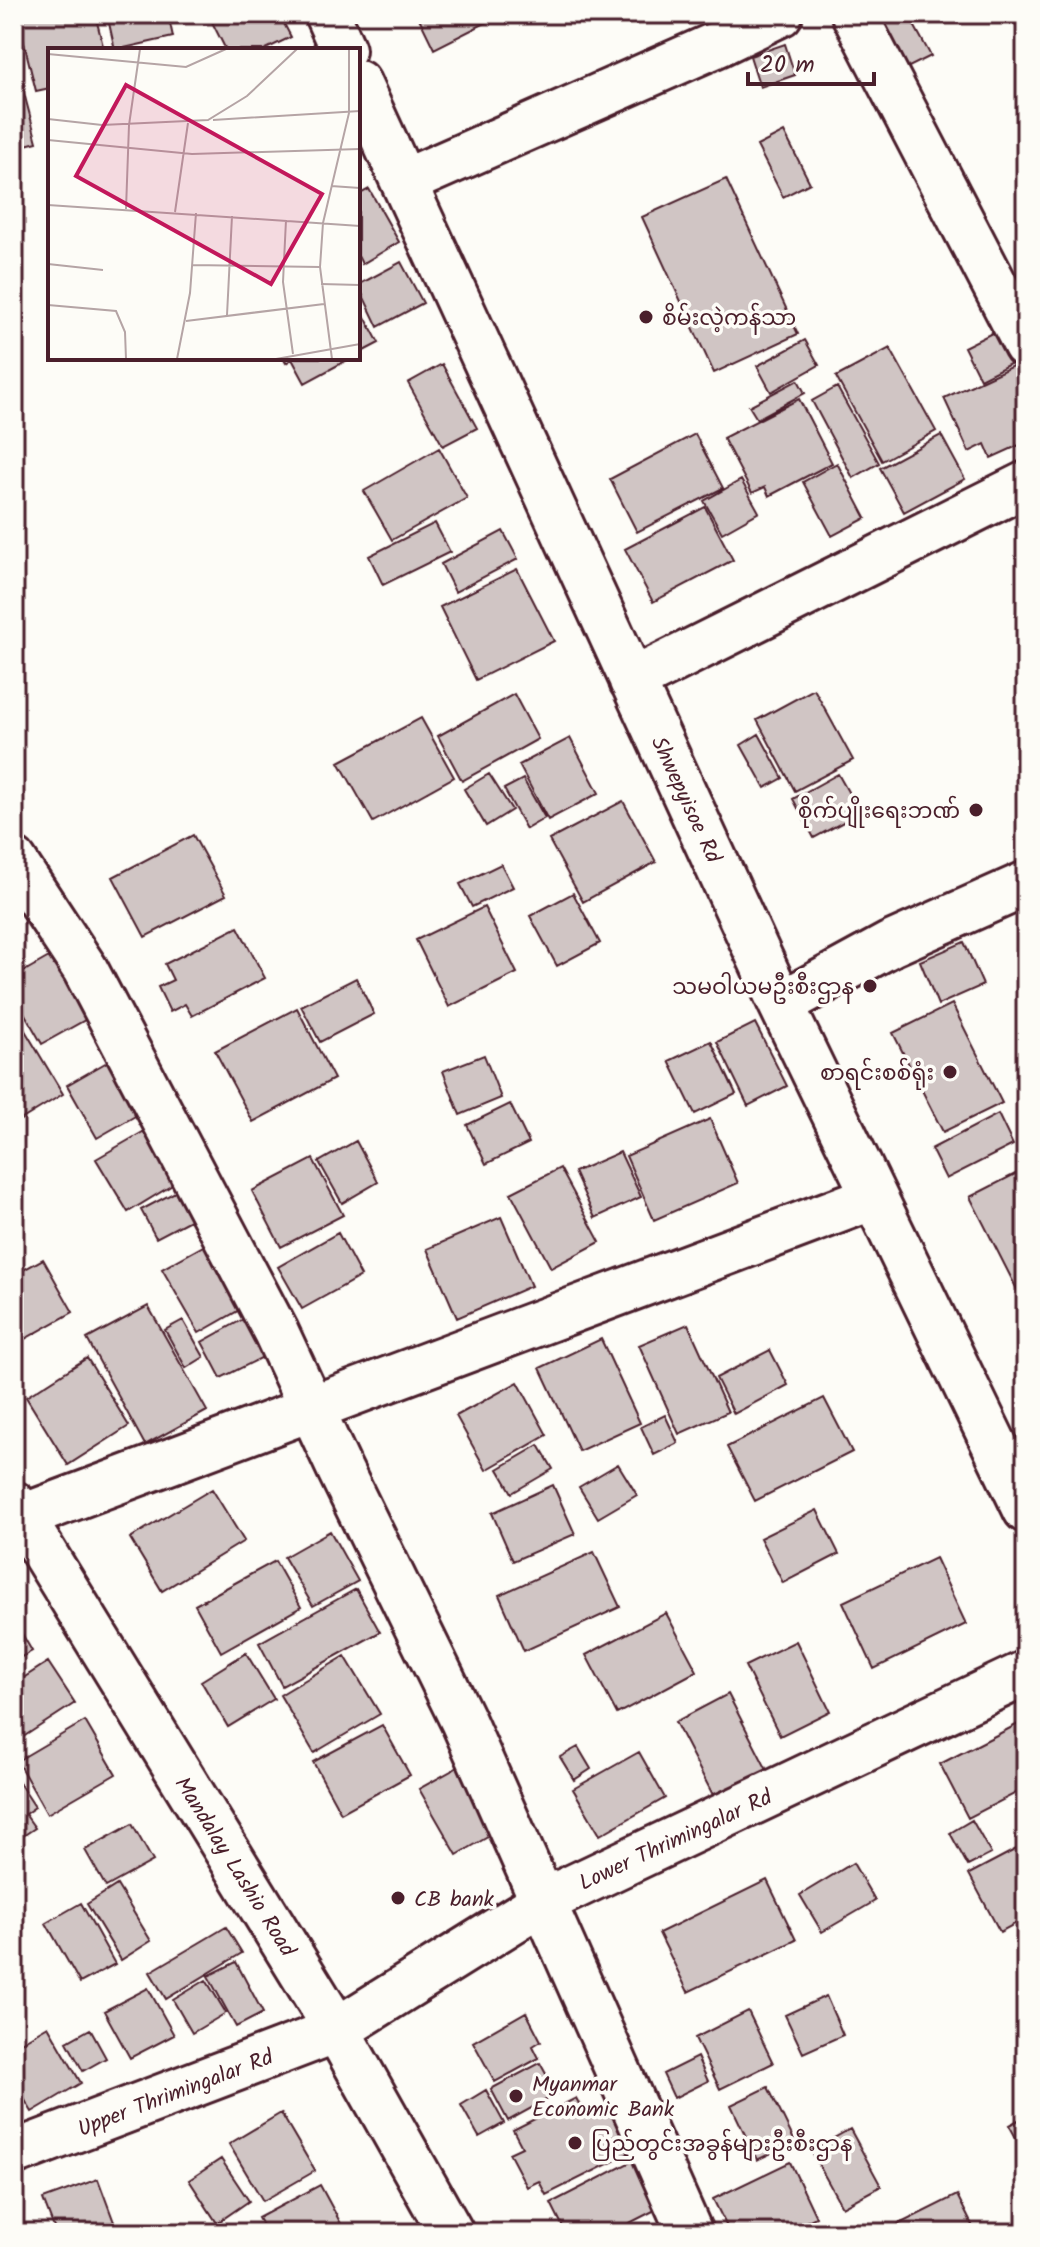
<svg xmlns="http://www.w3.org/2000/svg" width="1040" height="2247" viewBox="0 0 1040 2247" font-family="Kalam,'Noto Sans Myanmar',sans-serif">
	<rect width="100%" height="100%" fill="#fdfcf7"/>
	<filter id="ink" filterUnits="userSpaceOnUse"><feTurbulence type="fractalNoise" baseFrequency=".0125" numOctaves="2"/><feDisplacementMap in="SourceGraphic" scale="16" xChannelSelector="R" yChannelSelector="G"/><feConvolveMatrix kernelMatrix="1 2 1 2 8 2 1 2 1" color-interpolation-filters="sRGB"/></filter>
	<g filter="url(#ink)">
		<path fill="#d0c5c4" stroke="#4a1f2b" stroke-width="2" d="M37,14h58l9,36h-54v38l-14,3 -18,-72z
			M107,14h61l5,23 -58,13z
			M208,14h71l12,23 -27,13h-38z
			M417,14h86l-69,35z
			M898,14h10l23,42 -24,12 -26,-46z
			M785,44l10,31 -35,12 -10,-31z
			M14,67h3l20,75 -23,6z
			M784,132l26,51 -27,14 -26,-51z
			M726,179l72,155 -84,39 -72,-156z
			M369,189l30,53 -37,22 -4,-8v-61z
			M401,262l22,41 -45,24 -20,-42z
			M358,304l21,39 -21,11z
			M1002,328l16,32 -38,19 -16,-32z
			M805,340l14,25 -48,27 -14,-26z
			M890,348l46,83 -54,30 -46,-84z
			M283,358h68l-46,25 -13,-24 -6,4z
			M1019,363l7,15v64l-35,16 -6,-14 -16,8 -25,-54z
			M442,364l35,64 -34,18 -35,-63z
			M798,380l7,13 -48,26 -8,-13z
			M837,387l42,76 -26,15 -41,-77z
			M799,399l33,64 -63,33 -4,-9 -13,6 -29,-55z
			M695,434l28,54 -86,44 -27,-53z
			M941,435l24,44 -61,33 -24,-44z
			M439,448l28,50 -75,42 -28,-49z
			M837,463l29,55 -34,18 -29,-54z
			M741,480l18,32 -37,21 -18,-32z
			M705,507l28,53 -80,42 -28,-53z
			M435,523l15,29 -67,33 -14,-29z
			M503,531l15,28 -63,33 -14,-28z
			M517,569l37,72 -78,39 -36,-73z
			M814,689l39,71 -58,31 -38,-71z
			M514,694l24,45 -76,42 -24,-45z
			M421,718l33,59 -81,45 -34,-60z
			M759,734l24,44 -18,10 -24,-43z
			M570,738l29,55 -51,27 -29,-55z
			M489,774l23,36 -26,16 -22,-37z
			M838,774l22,39 -46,25 -21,-39z
			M523,779l22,39 -19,11 -22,-40z
			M623,801l33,61 -73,40 -34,-62z
			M193,835l33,60 -81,42 -32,-60z
			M501,864l12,23 -41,20 -12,-23z
			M573,893l27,50 -43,23 -27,-50z
			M484,907l33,66 -68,34 -33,-67z
			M238,927l27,51 -73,38 -7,-12 -15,8 -12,-25 15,-7 -8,-16z
			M964,942l19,43 -45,20 -18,-44z
			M56,953l36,63 -50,28 -28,-49v-18z
			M356,978l18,36 -54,28 -19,-36z
			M952,1004l50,99 -59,29 -50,-99z
			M297,1008l37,71 -81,43 -38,-71z
			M14,1012l49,82 -49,30z
			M755,1023l32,63 -39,20 -31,-64z
			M711,1041l25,53 -41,20 -26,-53z
			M484,1055l17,43 -41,17 -17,-44z
			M114,1058l30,53 -47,27 -30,-53z
			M510,1104l19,39 -43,21 -19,-39z
			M998,1114l15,31 -67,34 -15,-30z
			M710,1119l28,64 -84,37 -28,-64z
			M148,1129l31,52 -51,31 -32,-53z
			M356,1141l22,41 -36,21 -23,-41z
			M620,1152l21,45 -46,21 -21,-46z
			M313,1159l30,56 -62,32 -29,-56z
			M560,1168l40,74 -49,26 -40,-75z
			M1019,1172l7,14v121l-56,-110z
			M177,1191l15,28 -36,19 -15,-28z
			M501,1217l30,69 -74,32 -30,-69z
			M338,1233l23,43 -59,33 -24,-42z
			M205,1245l36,64 -42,24 -37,-64z
			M43,1259l30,53 -59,33v-70z
			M148,1306l59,105 -62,34 -58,-106z
			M247,1317l20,38 -46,23 -19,-36z
			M183,1320l21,37 -18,11 -21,-38z
			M688,1324l40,88 -49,22 -40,-89z
			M601,1339l39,84 -61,28 -39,-83z
			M770,1350l18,35 -54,29 -18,-36z
			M87,1358l42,68 -61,39 -42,-68z
			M518,1382l29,53 -61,35 -30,-54z
			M824,1398l28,54 -97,49 -28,-54z
			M665,1415l13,28 -24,12 -13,-28z
			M539,1445l14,24 -41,24 -14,-24z
			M618,1464l19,31 -39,23 -19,-31z
			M553,1485l22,49 -62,27 -21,-48z
			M212,1489l32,52 -82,50 -32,-53z
			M817,1510l22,44 -56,29 -23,-45z
			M330,1531l28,50 -45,25 -29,-49z
			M594,1552l26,55 -96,44 -25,-56z
			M935,1558l31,66 -92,45 -31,-67z
			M275,1561l26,46 -80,45 -26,-47z
			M356,1589l24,43 -98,54 -23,-43z
			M666,1613l31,58 -80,43 -31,-59z
			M14,1620l18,31 -18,10z
			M796,1641l34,70 -50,25 -35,-70z
			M246,1653l28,46 -46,28 -27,-46z
			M345,1656l35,58 -66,39 -34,-58z
			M48,1662l27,41 -61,40v-59z
			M728,1694l39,76 -53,27 -39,-75z
			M1026,1720v68l-58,30 -28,-54z
			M85,1721l31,53 -69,40 -30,-53z
			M382,1725l28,50 -69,38 -28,-51z
			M578,1747l13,22 -17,11 -14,-23z
			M639,1752l26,46 -65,37 -27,-46z
			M460,1766l38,65 -41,24 -38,-66z
			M14,1775l21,32 -10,7 10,14 -21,14z
			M972,1820l19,34 -23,12 -18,-33z
			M132,1824l21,37 -47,26 -21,-37z
			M1026,1844v74l-26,14 -31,-58z
			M853,1863l22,38 -53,31 -22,-37z
			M767,1880l29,60 -108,52 -29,-59z
			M117,1885l34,56 -30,19 -34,-56z
			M81,1903l34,61 -35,19 -34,-60z
			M226,1927l16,26 -76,46 -16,-27z
			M236,1962l27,51 -27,14 -28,-51z
			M206,1980l20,33 -34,20 -19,-33z
			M148,1988l26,47 -44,23 -26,-47z
			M826,1996l17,39 -40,18 -18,-38z
			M748,2011l25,52 -53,26 -25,-51z
			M526,2012l15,29 -8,5 6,12 -44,24 -22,-40z
			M48,2026l33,57 -49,29 -18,-30v-36z
			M90,2029l16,29 -23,13 -16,-29z
			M697,2057l11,24 -34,17 -11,-24z
			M540,2063l17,31 -49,27 -17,-32z
			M768,2087l27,55 -38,18 -26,-55z
			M486,2090l18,33 -25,14 -18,-32z
			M576,2098l10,19 32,-16 24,46 -96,48 -7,-14 -12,6 -18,-34 13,-6 -9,-17z
			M281,2113l34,58 -52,30 -34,-57z
			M1026,2116v40l-17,-31z
			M850,2129l31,57 -39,21 -31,-56z
			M644,2155l25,48 -59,30h-44l-15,-30z
			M221,2159l28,42 -32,22 -28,-43z
			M790,2162l26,55 -32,16h-54l-17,-34z
			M98,2179l20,54h-62l-13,-34z
			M320,2185l26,48h-80l-8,-15z
			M957,2195l19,38h-81l-2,-6z"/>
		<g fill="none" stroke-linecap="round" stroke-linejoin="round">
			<defs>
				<path id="minor" d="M327,14l16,36
					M854,14l172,331
					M358,83l423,921 245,506
					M404,182l316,-139 60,-29
					M632,681l394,-197
					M14,861l71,108 191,363 64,138 123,251 227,512
					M781,1004l110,-60 135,-60
					M22,1517l852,-320
					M14,2153l323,-123 207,-129 482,-228"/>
				<path id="highway" d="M14,1504l323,526 114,203"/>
			</defs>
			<use href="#minor" stroke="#4a1f2b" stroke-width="50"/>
			<use href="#highway" stroke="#4a1f2b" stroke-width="50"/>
			<use href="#minor" stroke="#fdfcf7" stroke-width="44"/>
			<use href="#highway" stroke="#fdfcf7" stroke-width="44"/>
		</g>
	</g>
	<g fill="#4a1f2b" stroke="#fdfcf7" stroke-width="3">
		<circle cx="646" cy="317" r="8"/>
		<circle cx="976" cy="810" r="8"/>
		<circle cx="870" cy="986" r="8"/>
		<circle cx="950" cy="1072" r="8"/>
		<circle cx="398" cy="1898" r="8"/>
		<circle cx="516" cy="2096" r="8"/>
		<circle cx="575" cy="2143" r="8"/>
	</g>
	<g text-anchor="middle" stroke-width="7" stroke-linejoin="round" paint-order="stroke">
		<g font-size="22" fill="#4a1f2b" stroke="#fdfcf7" text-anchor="start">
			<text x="662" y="325">စိမ်းလဲ့ကန်သာ</text>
			<text x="960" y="818" text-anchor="end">စိုက်ပျိုးရေးဘဏ်</text>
			<text x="854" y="994" text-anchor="end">သမဝါယမဦးစီးဌာန</text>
			<text x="934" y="1080" text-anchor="end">စာရင်းစစ်ရုံး</text>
			<text x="414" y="1906">CB bank</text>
			<text x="532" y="2091">Myanmar<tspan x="532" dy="25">Economic Bank</tspan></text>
			<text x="591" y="2151">ပြည်တွင်းအခွန်များဦးစီးဌာန</text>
		</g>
		<g font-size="22" fill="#4a1f2b" stroke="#fdfcf7">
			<text transform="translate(687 799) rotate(65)" y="8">Shwepyisoe Rd</text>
			<text transform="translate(675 1839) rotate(-25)" y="8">Lower Thrimingalar Rd</text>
			<text transform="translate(236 1866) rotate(58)" y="8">Mandalay Lashio Road</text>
			<text transform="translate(175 2092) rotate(-21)" y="8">Upper Thrimingalar Rd</text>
		</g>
	</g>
	<g transform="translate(48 48)">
		<rect width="312" height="312" fill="#fdfcf7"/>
		<path fill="none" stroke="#b5a4a5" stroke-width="2" d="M0,6l138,13 40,-18M0,71l54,6 106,-5 39,-24 50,-47M165,72l147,-9M0,92l144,14 168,-5M283,138l29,2M0,157l312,21M78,161l3,-84 11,-76M127,164l13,-89M238,172l-3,62 10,72M0,216l55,6M145,217l127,2M273,236l39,1M0,257l68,6 9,21 1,27M179,267l5,-99M138,273l138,-17M129,311l13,-66 6,-80M228,311l84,-15M284,311l-12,-92 3,-44 26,-110v-64"/>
		<path fill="#c2185b" fill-opacity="0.15" stroke="#c2185b" stroke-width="4" d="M78,37l196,109 -51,90 -195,-108z"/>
		<rect width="312" height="312" fill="none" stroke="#4a1f2b" stroke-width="4"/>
	</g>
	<rect width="1040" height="2247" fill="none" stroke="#fdfcf7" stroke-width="48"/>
	<rect x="24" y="24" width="992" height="2199" fill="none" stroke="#4a1f2b" stroke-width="3" filter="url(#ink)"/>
	<path d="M748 72v12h126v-12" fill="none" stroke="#4a1f2b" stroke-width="4"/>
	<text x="760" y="72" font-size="24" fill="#4a1f2b" stroke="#fdfcf7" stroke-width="6" paint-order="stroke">20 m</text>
</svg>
